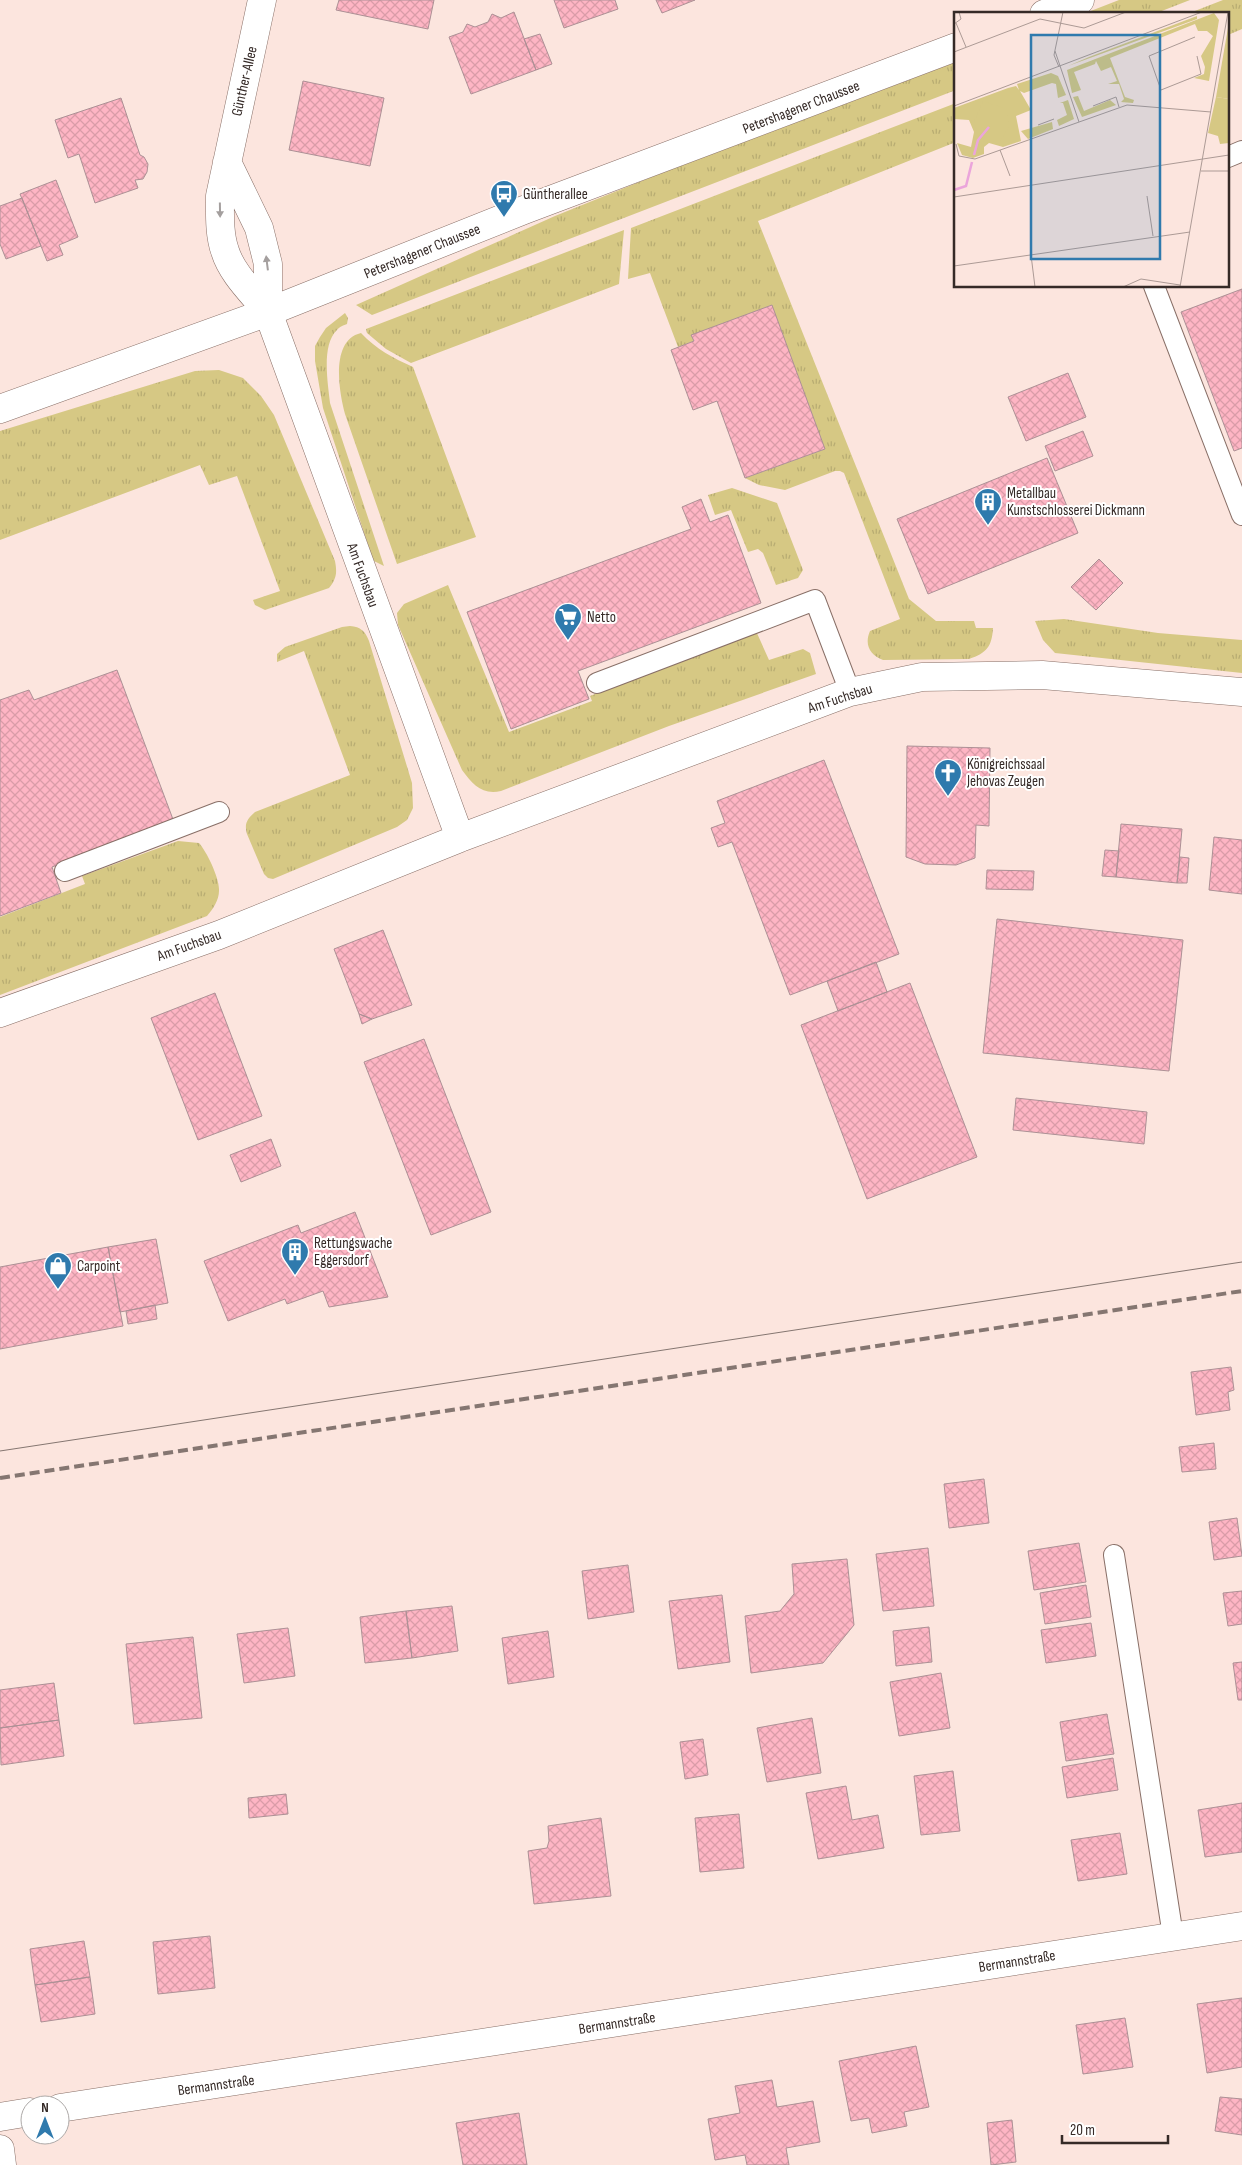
<svg xmlns="http://www.w3.org/2000/svg" width="1242" height="2165" viewBox="0 0 1242 2165" font-family="'Sofia Sans Condensed',sans-serif">
	<defs>
		<pattern id="grass-tufts" width="24" height="20" patternUnits="userSpaceOnUse" patternTransform="scale(1.25)"><rect width="24" height="20" fill="#d6c884"/><path d="M3 7l-1-3M5 7V3M7 7l1-3M15 17l-1-3M17 17v-4M19 17l1-3" fill="none" stroke="#b8ac72"/></pattern>
		<pattern id="building-cross-hatch" width="8" height="8" patternUnits="userSpaceOnUse" patternTransform="scale(1.25)"><rect width="8" height="8" fill="#feb5c4"/><path d="M0 0l8 8M0 8l8-8" fill="none" stroke="#da9ca8"/></pattern>
	</defs>
	<rect width="100%" height="100%" fill="#fce5de"/>
	<path fill="url(#grass-tufts)" d="M1119,0h71l-36,14h-71z
		M1223,0h19v29l-14,6v-21h-41z
		M956,62v28l-584,225 -16,-10 199,-89 99,-40z
		M956,103v39l-198,79 151,378 27,22h38l2,7h17c-1,18 -6,25 -24,31l-86,1c-13,-5 -19,-15 -13,-29l30,-12 -56,-146 -4,-2h-5l-50,19 -26,-5 -14,-7 80,-29 -133,-113 2,5 -16,6 -28,-74 -22,6 3,-51z
		M624,230l-5,54 -208,79 -25,-14 -19,-16 -1,-4z
		M345,313l3,5 -1,6c-3,1 -8,3 -10,6 -16,15 -9,54 -7,73l54,163 -10,-5 -2,-4 -49,-149 -8,-47v-15l5,-9 6,-9z
		M361,333c15,16 32,25 52,34l63,170 -79,27 -52,-150c-6,-22 -15,-74 16,-81z
		M219,370l24,8 18,18 13,19 61,146c2,11 2,17 -6,27l-64,22 -10,-5 -2,-5 27,-9 -43,-115 -28,9 -9,-20 -200,75v-109l195,-60z
		M732,488l45,15 26,67 -5,8 -22,7 -13,-32 -5,-4 -10,3 -17,-42 -16,5 -7,-20z
		M448,585l61,147 83,-31 -2,-5 166,-65 13,29 34,-11 7,4 6,21 -147,52 -168,65c-19,4 -28,-6 -39,-21l-64,-145 -1,-12 7,-9z
		M1064,619l94,14 84,7v33l-187,-20 -12,-13 -8,-19z
		M350,626c11,1 15,5 19,15l43,142 1,25 -6,12 -10,7 -124,52 -5,-1 -4,-4 -17,-40c-3,-10 0,-15 8,-22l95,-37 -46,-124 -27,11v-8l8,-7 57,-20z
		M178,841l21,2c8,9 21,36 20,48 0,9 -6,18 -12,25l-207,79v-78l85,-33 -3,-8z"/>
	<path fill="url(#building-cross-hatch)" stroke="#ac9095" d="M339,0h95l-6,29 -92,-19z
		M554,0h61l3,9 -54,19z
		M656,0h39l-33,13z
		M514,12l22,58 -65,24 -22,-57 14,-5 4,-8 8,3 13,-5 4,-8 9,4z
		M540,34l12,30 -16,6 -12,-31z
		M303,81l81,17 -14,68 -81,-16z
		M121,98l19,57 4,2 4,7 -1,8 -4,7 -8,1 3,8 -43,15 -16,-49 -11,4 -13,-38z
		M56,180l22,57 -19,8 4,10 -16,6 -27,-67z
		M22,198l19,48 -35,13 -6,-15v-38z
		M1242,289v159l-8,3 -53,-139z
		M772,305l53,144 -80,29 -28,-77 -24,9 -22,-60 23,-9 -3,-6z
		M1068,373l18,44 -60,24 -18,-44z
		M1083,431l10,25 -38,15 -10,-25z
		M1047,458l31,75 -150,61 -31,-75z
		M701,499l9,23 18,-7 33,88 -183,68 11,28 -78,30 -44,-117 224,-83 -9,-22z
		M1099,559l24,24 -27,27 -25,-23z
		M117,670l57,152 -122,45 9,26 -61,23v-216l29,-10 5,10z
		M907,746l83,2 -1,78 -13,-1 -1,33 -19,7 -31,-1 -19,-7z
		M824,760l75,194 -109,41 -58,-153 -14,5 -7,-19 14,-5 -8,-22z
		M1121,824l61,5 -5,54 -61,-6z
		M1214,837l28,3v54l-33,-4z
		M1105,850l14,1 -3,26 -14,-1z
		M1180,857l9,1 -2,25h-10z
		M987,870l47,1 -1,19 -47,-1z
		M997,919l186,21 -14,131 -186,-18z
		M383,930l29,75 -40,14 -13,-5 -25,-65z
		M876,962l11,30 -49,19 -11,-30z
		M910,983l67,174 -110,42 -66,-174z
		M215,993l47,123 -64,24 -47,-122z
		M359,1014l13,5 -10,5z
		M424,1039l67,173 -60,23 -67,-173z
		M1016,1098l131,14 -3,32 -131,-14z
		M271,1139l10,27 -40,16 -11,-27z
		M355,1212l33,85 -59,10 -6,-16 -36,13 -2,-5 -57,22 -24,-60 94,-36 3,8z
		M156,1239l12,64 -48,9 -12,-65z
		M108,1247l15,79 -123,23v-82z
		M155,1305l2,14 -29,5 -2,-13z
		M1231,1367l3,23 -6,2 2,18 -34,5 -5,-43z
		M1214,1443l2,26 -34,3 -3,-25z
		M984,1479l5,44 -40,5 -5,-44z
		M1237,1518l5,38 -28,4 -5,-38z
		M1079,1543l7,39 -52,8 -6,-39z
		M928,1548l6,58 -51,5 -7,-57z
		M847,1559l7,66 -31,38 -72,10 -6,-57 35,-5 14,-17 -2,-30z
		M628,1565l6,47 -46,7 -6,-48z
		M1086,1585l5,32 -46,7 -5,-31z
		M1242,1591v33l-14,2 -5,-33z
		M722,1595l8,67 -52,7 -9,-68z
		M452,1606l6,45 -46,7 -6,-47z
		M406,1611l6,47 -47,5 -5,-46z
		M1091,1623l5,33 -50,7 -5,-33z
		M929,1627l3,35 -36,4 -3,-35z
		M288,1628l7,48 -51,7 -7,-49z
		M548,1631l6,46 -46,7 -6,-46z
		M193,1637l9,81 -68,6 -8,-80z
		M1242,1662v38h-4l-5,-37z
		M941,1673l9,55 -51,8 -9,-54z
		M54,1683l5,37 -59,8v-38z
		M1107,1714l7,40 -48,7 -6,-39z
		M812,1718l9,55 -54,9 -10,-54z
		M59,1720l5,36 -63,9 -1,-37z
		M703,1739l5,36 -23,4 -5,-37z
		M1113,1758l5,32 -51,8 -5,-31z
		M953,1771l7,60 -39,4 -7,-59z
		M846,1786l6,34 26,-5 6,33 -66,11 -12,-66z
		M286,1794l2,20 -39,4 -1,-20z
		M1242,1803v49l-37,5 -7,-47z
		M739,1814l5,54 -44,4 -5,-54z
		M601,1818l10,78 -77,8 -6,-53 19,-3 2,-7 -1,-15z
		M1120,1833l7,41 -49,7 -7,-41z
		M210,1936l5,52 -57,6 -5,-52z
		M84,1941l6,36 -55,8 -5,-36z
		M90,1977l5,37 -54,8 -6,-37z
		M1242,1998v69l-35,6 -10,-69z
		M1125,2018l8,49 -50,7 -7,-49z
		M916,2046l13,61 -25,5 3,14 -35,7 -3,-15 -18,3 -12,-60z
		M772,2080l5,27 36,-6 7,41 -34,6 3,17h-42l-2,-10 -30,5 -7,-41 32,-6 -5,-27z
		M1220,2097l22,2v36l-27,-4z
		M519,2113l8,52h-64l-7,-42z
		M1012,2120l4,42 -25,3 -4,-42z"/>
	<g fill="none" stroke-linecap="round" stroke-linejoin="round">
		<defs>
			<path id="lane" d="M1228,157l14,-6
				M1154,286l88,229
				M597,683l218,-83 35,92
				M65,871l154,-59
				M1114,1555l59,381"/>
			<path id="street" d="M262,0l-42,196c0,18 -1,38 5,55 7,23 28,42 43,61l192,526
				M227,162l32,66 9,36v48
				M0,1013l219,-78 241,-97 390,-146 72,-15 120,-2 200,17
				M60,2108l1182,-182
				M0,2117l30,-5
				M0,2149l2,16"/>
			<path id="secondary" d="M1044,14l36,-14
				M0,409l268,-97 256,-102 432,-163"/>
		</defs>
		<use href="#lane" stroke="#886f67" stroke-width="22"/>
		<use href="#street" stroke="#886f67" stroke-width="29"/>
		<use href="#secondary" stroke="#886f67" stroke-width="29"/>
		<use href="#lane" stroke="#fff" stroke-width="20"/>
		<use href="#street" stroke="#fff" stroke-width="28"/>
		<use href="#secondary" stroke="#fff" stroke-width="28"/>
		<path stroke="#857671" stroke-width="1" d="M0,1451l1242,-189"/>
		<path stroke="#857671" stroke-width="4" stroke-dasharray="10 5" stroke-linecap="butt" d="M0,1478l1242,-187"/>
	</g>
	<defs><path id="oneway-solid" d="M-6-.8H1V-3.2L6.5 0L1 3.2V.8H-6Z" transform="scale(1.25)"/></defs>
	<g fill="#a49f9e">
		<use href="#oneway-solid" transform="translate(220 210) rotate(89)"/>
		<use href="#oneway-solid" transform="translate(267 263) rotate(-97)"/>
	</g>
	<defs>
		<symbol id="bus-pin" viewBox="-11 -11 22 30"><path d="M0 17L-7.5 6A9.5 9.5 0 1 1 7.5 6Z" fill="#2f7aad" stroke="#fff"/><path d="M-5-6H5V4H4V6H2V4H-2V6H-4V4H-5ZM-3.5-4V0h7V-4ZM-3.5 1.2v1.5H-2V1.2ZM2 1.2v1.5H3.5V1.2Z" fill="#fff"/></symbol>
		<symbol id="building-pin" viewBox="-11 -11 22 30"><path d="M0 17L-7.5 6A9.5 9.5 0 1 1 7.5 6Z" fill="#2f7aad" stroke="#fff"/><path d="M-4-6H4V6H1V3H-1V6H-4ZM-2.5-4.3h1.7v1.8h-1.7ZM.8-4.3h1.7v1.8H.8ZM-2.5-1h1.7V.8h-1.7ZM.8-1h1.7V.8H.8Z" fill="#fff"/></symbol>
		<symbol id="supermarket-pin" viewBox="-11 -11 22 30"><path d="M0 17L-7.5 6A9.5 9.5 0 1 1 7.5 6Z" fill="#2f7aad" stroke="#fff"/><path d="M-6-5.5h2.5l.6 2H6L4.5 2H-2.5L-4.4-4H-6ZM-1.5 3.2a1.3 1.3 0 1 0 .1 0ZM3 3.2a1.3 1.3 0 1 0 .1 0Z" fill="#fff"/></symbol>
		<symbol id="church-pin" viewBox="-11 -11 22 30"><path d="M0 17L-7.5 6A9.5 9.5 0 1 1 7.5 6Z" fill="#2f7aad" stroke="#fff"/><path d="M-1.2-6h2.4v3.5h3.3v2.4h-3.3V6h-2.4V-.1h-3.3v-2.4h3.3Z" fill="#fff"/></symbol>
		<symbol id="shop-pin" viewBox="-11 -11 22 30"><path d="M0 17L-7.5 6A9.5 9.5 0 1 1 7.5 6Z" fill="#2f7aad" stroke="#fff"/><path d="M-5-2.5h2.3a2.7 3.5 0 0 1 5.4 0H5L5.5 6h-11ZM-1.5-2.5h3a1.5 2.3 0 0 0-3 0Z" fill="#fff"/></symbol>
	</defs>
	<g fill-rule="evenodd">
		<use href="#bus-pin" x="488" y="178" width="32" height="43"/>
		<use href="#building-pin" x="972" y="486" width="32" height="43"/>
		<use href="#supermarket-pin" x="552" y="601" width="32" height="43"/>
		<use href="#church-pin" x="932" y="757" width="32" height="43"/>
		<use href="#building-pin" x="279" y="1236" width="32" height="43"/>
		<use href="#shop-pin" x="42" y="1250" width="32" height="43"/>
	</g>
	<g text-anchor="middle" stroke-width="4" stroke-linejoin="round" paint-order="stroke">
		<g font-size="15" fill="#352a27" stroke="#fff">
			<text transform="translate(244 81) rotate(-77)" y="5">Günther-Allee</text>
			<text transform="translate(801 107) rotate(-21)" y="5">Petershagener Chaussee</text>
			<text transform="translate(422 251) rotate(-22)" y="5">Petershagener Chaussee</text>
			<text transform="translate(363 575) rotate(70)" y="5">Am Fuchsbau</text>
			<text transform="translate(840 698) rotate(-18)" y="5">Am Fuchsbau</text>
			<text transform="translate(189 945) rotate(-20)" y="5">Am Fuchsbau</text>
			<text transform="translate(1017 1961) rotate(-9)" y="5">Bermannstraße</text>
			<text transform="translate(617 2023) rotate(-9)" y="5">Bermannstraße</text>
			<text transform="translate(216 2085) rotate(-8)" y="5">Bermannstraße</text>
		</g>
		<g font-size="15" fill="#352a27" stroke="#fff" text-anchor="start">
			<text x="523" y="199">Güntherallee</text>
			<text x="1007" y="498">Metallbau<tspan x="1007" dy="17">Kunstschlosserei Dickmann</tspan></text>
			<text x="587" y="622">Netto</text>
			<text x="967" y="769">Königreichssaal<tspan x="967" dy="17">Jehovas Zeugen</tspan></text>
			<text x="314" y="1248">Rettungswache<tspan x="314" dy="17">Eggersdorf</tspan></text>
			<text x="77" y="1271">Carpoint</text>
		</g>
	</g>
	<g transform="translate(954 12)">
		<rect width="275" height="275" fill="#fce5de"/>
		<path d="M260,1l5,7 -10,61 -15,-3 10,-4 1,-7 -4,-11 12,-20 -6,-5h-9l-3,-7 -85,34 15,39 9,3 -1,3 -12,-1 3,-3 -5,-15h-11l9,-3 -6,-14 -10,4 -5,-10 -1,3 -21,8 7,18 -9,3 -5,-23zM243,4v3l-129,47 21,-9zM97,61l7,3 8,19 -8,3 -2,-14 -4,-1 -28,10 -4,-2 11,19 -15,6 5,25 -18,6 -14,-4 -5,4v7l-11,4 -11,-3 -5,-12 14,4 3,-15 -5,-12 -15,-1v-11l54,-20 8,-2 3,4 -2,-6zM124,84l6,15 26,-11 6,5 -34,12 -9,-20zM114,88l6,19 -15,7 -2,-6 10,-5 -4,-12h-3zM98,110l1,7 -25,10 -7,-8z" fill="#d6c884"/>
		<path d="M262,85l13,2v44l-9,1 -2,-8 -10,-3zM29,89l23,8 3,18 -9,14h-16l-6,6 -4,-5 3,-11 -3,-9z" fill="#d6c884"/>
		<path d="M275,10v77l-13,-2z" fill="#d6c884"/>
		<path fill="none" stroke="#eba5db" stroke-width="2.5" d="M20,143l4,-15 11,-13M0,178l12,-4 6,-24"/>
		<path fill="none" stroke="#ac9a95" stroke-width="1" d="M2,11l10,24M0,12l7,-5 -2,-7M241,25l-46,19 12,34 40,-16 -4,-18M101,39l24,71M0,40l86,-33 44,9 42,-16M105,55l-5,-12 9,-43M0,94l248,-94M139,94l23,-9 3,10M84,113l16,-6M2,132l3,12 16,3 152,-54 84,7M46,138l10,26M247,159h28M193,184l6,40M0,185l275,-42M77,243l4,32M0,254l236,-34M169,275l18,-8 39,6M226,275l48,-275"/>
		<path fill="#2f7aad" fill-opacity="0.15" stroke="#2f7aad" stroke-width="2.5" d="M77,23h129v224h-129z"/>
		<rect width="275" height="275" fill="none" stroke="#352a27" stroke-width="2.5"/>
	</g>
	<g transform="translate(45 2120)"><circle r="24" fill="#ffffff" stroke="#aeaaa9"/>
	<path d="M0-4L9 19L0 12L-9 19Z" fill="#2f7aad"/>
	<text y="-8" font-size="14" font-weight="bold" text-anchor="middle" fill="#352a27">N</text>
	</g>
	<path d="M1062 2135v8h106v-8" fill="none" stroke="#352a27" stroke-width="2.5"/>
	<text x="1070" y="2135" font-size="15" fill="#352a27" stroke="#ffffff" stroke-width="4" paint-order="stroke">20 m</text>
</svg>
